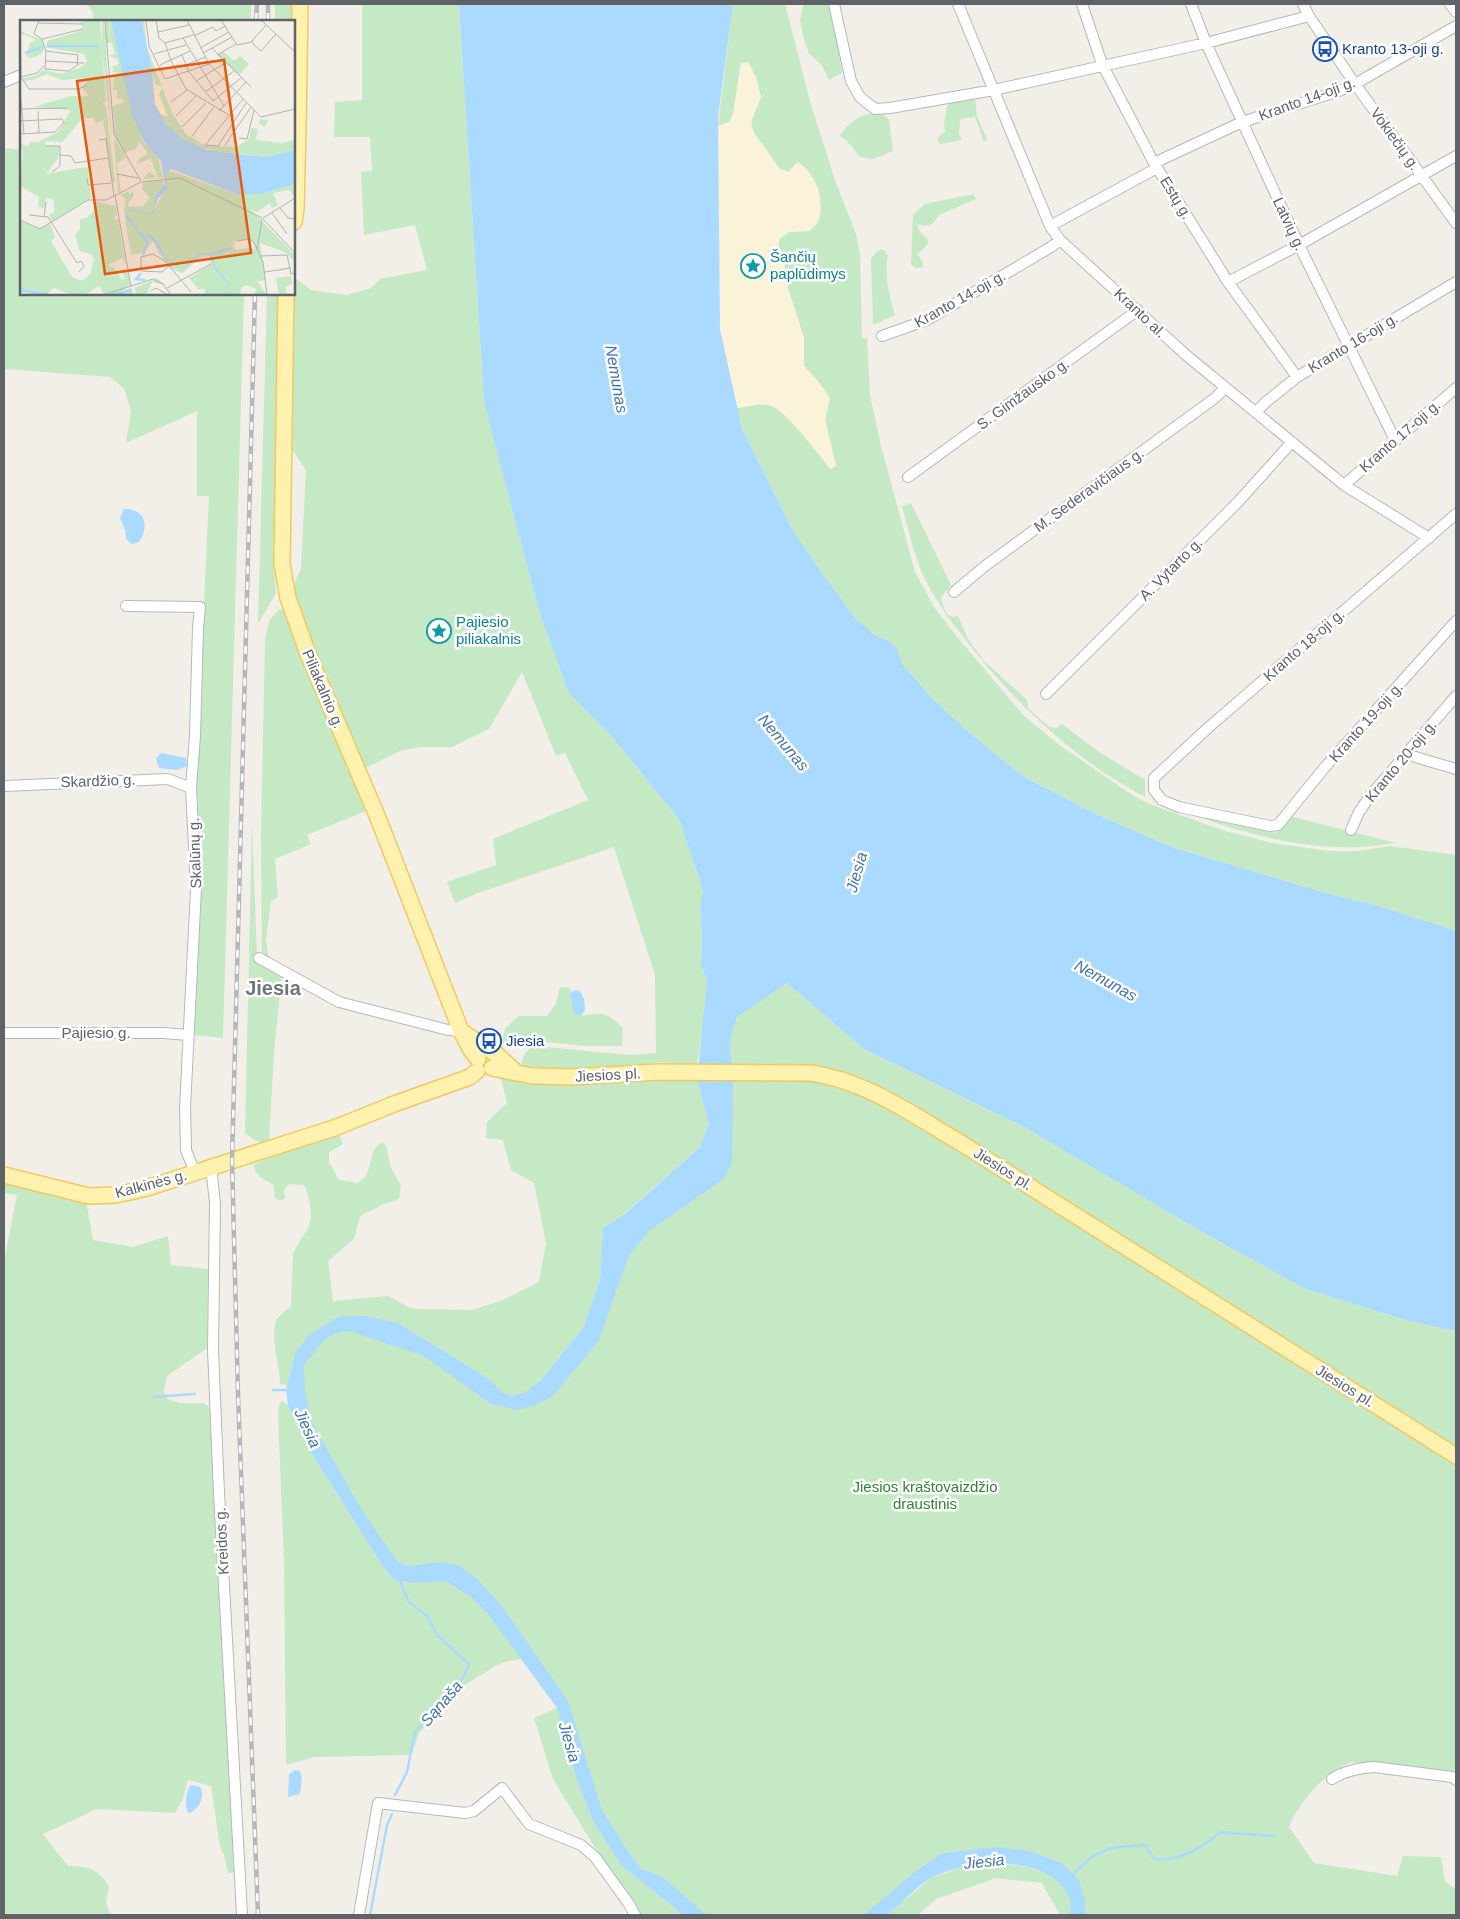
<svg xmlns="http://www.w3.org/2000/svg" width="1460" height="1919" viewBox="0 0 1460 1919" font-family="Helvetica,sans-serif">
	<rect width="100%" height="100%" fill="#f1efe8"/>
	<path fill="#c5e8c5" d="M87,4h164v17h-158v-8z
		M275,4h17v17h-17z
		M362,4h97l25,397 56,213 29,78 39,40 71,87 24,71 -3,17 2,27 -1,31 6,15 -4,47 -6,37 -39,-2 -40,6 -53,4 -39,-3 -4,-4c0,-9 4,-16 13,-19l95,9 26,-2 -1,-78 -41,-128 -136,46 -23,10 -8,-21 49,-17 -3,-26 95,-39 -23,-47 -9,3 -34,-84 -33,57 -37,18h-32l-20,4 -37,18 -53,-124 -17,-50 3,-16 5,-10 5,-99 -17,-25 5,-168 17,13 36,5 24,-7 9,-9 47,-9 -12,-45 -51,10 -3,-63 11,-1 -2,-34h-36l1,-35 27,-2z
		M733,4h52l26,101 24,75 21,54 4,21 2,83h5l3,57 10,47 35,130 19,35 24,31 66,78 34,28 71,49 20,11 76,27 47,12 57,8h28l34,-5 65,9v76l-77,-25 -50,-12 -155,-46 -76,-33 -74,-38 -57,-46 -35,-33 -30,-34 -10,-21 -19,-9 -17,-15 -34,-46 -30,-44 -50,-100 -5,-21c10,-1 25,-6 35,-2 14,5 48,49 58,63l6,-3 -11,-46 5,-22 -13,-18 -13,-14v-28l-20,-62 2,-19 -8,-11 2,-8 9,-6 21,-1c3,-8 9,-17 10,-26 2,-15 -9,-37 -23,-42l-8,9 -9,-3 -26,-36 -3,-11 10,-26 -20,-33 -8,51 -4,8 -11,4z
		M804,4h28l10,69 -13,7 -8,-16 -12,-10 -6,-18 -3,-18z
		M975,96l2,20 10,23 -3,3 -9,-25 -15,2 -1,14 3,7 -22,4 -3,-4 2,-4 6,-4 -1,-8 3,-18 4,-3z
		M872,113l12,2 5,5 4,31 -20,8 -13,-2 -12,-15 -8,-6c9,-13 17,-20 32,-23z
		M4,148l17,2v144h223l-21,744 -29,-3 7,-152 -5,-112 13,-275h-12v-85l-71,32 5,-32 -7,-22 -14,-12 -106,-8z
		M974,194l2,5 -37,16 -7,9 -7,2 -8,-2 3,8 7,6 1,5 -6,8 -5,3 5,6 1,5 -2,3h-6l-4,-4 2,-50 12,-10z
		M882,249l6,6c-4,21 1,40 7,60l-22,10 -2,-66 6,-8z
		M267,294h14l-8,269 3,30 -18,31z
		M911,503l40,82 -10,12c2,9 5,23 17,19l10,23 16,22 43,39 1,8 21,19 8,1 5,-4 34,26 49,30v17c-71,-37 -131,-95 -180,-158 -15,-19 -29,-38 -40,-60 -11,-22 -16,-48 -23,-73z
		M279,609l7,2 82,199 -61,25 4,9 -36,15 3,38 -7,4 -5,38 3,22 -7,-6 -1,-120 4,-196 4,-18z
		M1171,807l104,26 3,-1 11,-16 107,27c-13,1 -26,4 -38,4 -64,3 -128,-18 -187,-40z
		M252,823l5,134 25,18 -8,76 -5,92c-10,0 -17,-4 -24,-10z
		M787,983l77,66 162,79 164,97 113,63 102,32 51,11v445l-105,-14c-28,13 -50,37 -62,65l25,36 83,13 6,-20 38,1 4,24 7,6 4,1v27h-380l-9,-34 -58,-23 -72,10 -62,47h-178l-63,-46 -38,-56 -36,-108 -81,-111 -26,-16 -55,-3 -100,-163 3,-50 35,-36 52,3 105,71 31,2 50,-41 41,-101 97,-98 4,-136z
		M560,987h8l3,4 -1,2 8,22c7,1 10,0 16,-1 12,-3 21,7 29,14l-1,18h-37l-57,-6 -5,2 -4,7 -17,-7 3,-13 13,-13h29l9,-12z
		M501,1079l59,5 137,-4 12,43 -9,24 -74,65 -23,16 -3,52 -17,48 -41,51 -16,14 -13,3 -10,-3 -14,-14 -91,-56 -32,-7 -71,37 -8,32 -7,-1c0,-18 -9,-42 -5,-60 2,-8 10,-13 16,-17l2,-52c9,-25 23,-24 16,-55 -1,-5 -2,-10 -5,-15l-15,-1 -5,6 1,7 -2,3h-5l-3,-2 -2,-14c-9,-4 -18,-8 -19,-19l18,-9 66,-26 5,14 -14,8v10l10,18 18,3c2,-2 5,-3 7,-5 9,-9 5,-33 19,-35l3,3 5,22 10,17 -2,14 -13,4 -26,13 -6,23 -26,22 5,40 55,-5 20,11 8,2 56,1 31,-10 36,-18 7,-39 -12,-60 -23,-13 -8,-30 -17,-2 1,-16 20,-19z
		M4,1180l82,20 7,40 40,7 35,-11 3,29 37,4 -1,79 -40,28 -3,15 3,8 13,4h24l6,5 11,177 13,287 -6,1 -4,-18 -4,-8 -9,-61 -23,-6 -6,21 -7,12 -78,-4 -54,25 25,32c20,0 30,3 41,20l-3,17 5,12h-107v-653l13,-67 -13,-2z
		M282,1401l6,4 23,47 72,115 11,13 20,3 31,-2 26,16 17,17 35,45 -15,2 -11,4 -32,20 -46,48 -8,22 -97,2 -28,8 -2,-203 -6,-147 1,-10z
		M557,1708l20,73 17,42 27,42 62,50h-47l-83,-136 -19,-61z
		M992,1864c28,1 67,4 78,35 1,5 0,11 0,16h-10l-18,-32 -46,-5 -60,21 -18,16h-31l44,-37 29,-10z"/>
	<path fill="#fbf3d9" d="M748,62l8,15 5,20 -10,25 3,11 26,36 9,3 8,-10c18,8 29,41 21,60 -2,3 -6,6 -8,9l-21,1 -9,6 -2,8 8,11 -2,19 20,62v28l13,14 13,18 -5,22 11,46 -6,3c-10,-14 -44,-57 -58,-63 -10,-4 -25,1 -35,2l-17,-79 -2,-203 11,-4 4,-8 8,-51z"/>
	<path fill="#aadaff" d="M459,4h274l-15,113 2,212 22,100 50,100 30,44 34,46 17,15 19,9 5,6 5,15 30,34 35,33 57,46 74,38 76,33 155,46 50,12 77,25v400l-51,-11 -102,-32 -113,-63 -164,-97 -162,-79 -77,-66 -50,34 -5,13 -2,18 3,32 -1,80 -7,18 -76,53 -20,24 -30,85 -46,56 -17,9 -18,5 -27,-6 -67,-48 -75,-25 -12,2 -13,7 -20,25 1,28 7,30 51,89 34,49 10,5 33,-4 18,3 18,13 25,27 67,96 34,109 23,37 16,22 22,8 43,38h-23l-62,-50 -27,-42 -17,-42 -20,-73 -69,-94 -17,-17 -26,-16 -31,2 -20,-3 -11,-13 -72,-115 -23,-47 -2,-15 9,-37 15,-19 30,-18h26l32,7 91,56 14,14 10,3 13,-4 16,-13 41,-51 17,-48 3,-52 24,-16 73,-65 9,-24 -12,-43 10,-100 -6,-15 1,-31 -2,-27 3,-17 -24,-71 -71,-87 -39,-39 -29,-79 -44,-166 -12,-47z
		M124,509c21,-1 26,18 15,33l-7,2 -6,-5 -1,-9 -5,-12z
		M161,753l25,5 1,8 -9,4 -19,-2 -3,-9z
		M575,990l5,1 4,8 1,11 -4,6 -7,-2 -4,-21z
		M295,1770l5,1 2,6 -2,17 -12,3 1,-23z
		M191,1785l9,2c6,8 -2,25 -12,26 -3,-8 -3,-22 3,-28z
		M997,1847l32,4 33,12 17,17 6,21v14h-15c0,-4 1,-11 0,-15 -15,-47 -105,-41 -139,-22 -13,7 -31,27 -44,37h-23l52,-44 27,-18z"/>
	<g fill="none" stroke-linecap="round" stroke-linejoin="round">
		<path stroke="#aadaff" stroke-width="2.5" d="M273,1390h14
			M153,1397l42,-3
			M395,1795l12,-23 8,-40 50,-57 4,-11 -31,-28 -12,-21 -17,-13 -10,-23
			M1073,1875c24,-28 37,-28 72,-30l9,14c27,3 46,-11 67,-27l52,4
			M370,1915l17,-90 5,-11"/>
		<defs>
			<path id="street" d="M834,4l17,77 9,16 15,12 15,-1 104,-18 212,-47 103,-27
				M958,4l92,222 10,14 126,115 158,130 85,53
				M1082,4l20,60 52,99 74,119 69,95
				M1191,4l15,39 93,202 96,195
				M1303,4l6,12 46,68 101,139
				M1450,4l6,8
				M4,82l17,-7
				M1154,163l88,-41 97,-31 16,-7 101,-58
				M1050,226l107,-58
				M1228,282l71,-37 157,-89
				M882,336l45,-16 124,-73 9,-7
				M1256,412l10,-10 31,-25 159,-95
				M908,477l230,-167
				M1344,485l112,-97
				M1456,514l-247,213 -55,51v12l8,10 17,7 91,19 8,-1 47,-58 131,-146
				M954,592l31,-26 230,-168 10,-10
				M126,606l74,1 -2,21 -3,108 -4,52 5,101 -11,219 1,42 9,23
				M1046,694l191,-191 55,-61
				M1408,752l7,5 41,12
				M4,786l164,-7 23,9
				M1351,830l8,-18 11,-16 86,-100
				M259,958l80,44 109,28 13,1
				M4,1033h160l24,2
				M211,1167l4,36 -2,147 6,143 23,422
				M1332,1779c12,-8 27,-11 42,-12l78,10 4,3
				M359,1915l19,-112 87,10 9,-2 28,-23 27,36 52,21 14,12 34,47 6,11"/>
			<path id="primary" d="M294,222l2,-13 2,-81 2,-124
				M286,294l-4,270 6,34 20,56 70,164 83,213 10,19 7,9
				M461,1031l35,23 21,19
				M492,1068l41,8 39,1 86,-5 152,1c55,7 103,42 151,70l495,313
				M4,1175l85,21 27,-1 28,-6 193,-62 57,-23 76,-27 7,-6"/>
		</defs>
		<use href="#street" stroke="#b5b8bc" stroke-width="12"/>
		<use href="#primary" stroke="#f2c960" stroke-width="18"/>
		<use href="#street" stroke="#fff" stroke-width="10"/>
		<use href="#primary" stroke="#fff2af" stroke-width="15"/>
		<defs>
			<path id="rail" d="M256,21l1,-17
				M268,21v-17
				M255,294l-23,866 6,234 20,521"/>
		</defs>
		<use href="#rail" stroke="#b6b7b8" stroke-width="4.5"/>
		<use href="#rail" stroke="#fff" stroke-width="2.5" stroke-dasharray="8" stroke-linecap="butt"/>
	</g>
	<defs>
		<symbol id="bus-ring" viewBox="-11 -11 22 22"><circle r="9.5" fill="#fff" stroke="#1a4fb4" stroke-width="1.5"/><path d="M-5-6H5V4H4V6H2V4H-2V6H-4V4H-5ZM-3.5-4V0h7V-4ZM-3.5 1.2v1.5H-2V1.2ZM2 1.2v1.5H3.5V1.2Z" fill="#1a4fb4"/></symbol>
		<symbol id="sight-ring" viewBox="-11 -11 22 22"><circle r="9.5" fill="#fff" stroke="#0f9aa8" stroke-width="1.5"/><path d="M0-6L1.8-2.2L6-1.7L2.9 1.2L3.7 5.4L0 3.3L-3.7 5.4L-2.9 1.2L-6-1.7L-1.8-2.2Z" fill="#0f9aa8"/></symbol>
	</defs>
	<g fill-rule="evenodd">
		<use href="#bus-ring" x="1311" y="35" width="28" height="28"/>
		<use href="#sight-ring" x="739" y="252" width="28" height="28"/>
		<use href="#sight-ring" x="425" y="617" width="28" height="28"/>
		<use href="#bus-ring" x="475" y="1027" width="28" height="28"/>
	</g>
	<g text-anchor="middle" stroke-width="5" stroke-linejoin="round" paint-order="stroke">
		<g font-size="15" fill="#164399" stroke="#fff" text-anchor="start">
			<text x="1342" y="54">Kranto 13-oji g.</text>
			<text x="506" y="1046">Jiesia</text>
		</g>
		<g font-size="15" fill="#5f6368" stroke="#fff">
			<text transform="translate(1307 99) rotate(-20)" y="5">Kranto 14-oji g.</text>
			<text transform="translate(1395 139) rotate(54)" y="5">Vokiečių g.</text>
			<text transform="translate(1176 198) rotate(58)" y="5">Estų g.</text>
			<text transform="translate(1289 224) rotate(65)" y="5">Latvių g.</text>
			<text transform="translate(960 299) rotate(-29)" y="5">Kranto 14-oji g.</text>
			<text transform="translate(1140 313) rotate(43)" y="5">Kranto al.</text>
			<text transform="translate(1353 343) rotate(-31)" y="5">Kranto 16-oji g.</text>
			<text transform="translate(1023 394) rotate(-36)" y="5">S. Gimžausko g.</text>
			<text transform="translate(1400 436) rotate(-41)" y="5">Kranto 17-oji g.</text>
			<text transform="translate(1089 490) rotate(-36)" y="5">M. Sederavičiaus g.</text>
			<text transform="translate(1171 569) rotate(-45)" y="5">A. Vytarto g.</text>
			<text transform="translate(1304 645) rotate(-41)" y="5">Kranto 18-oji g.</text>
			<text transform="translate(323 689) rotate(67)" y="5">Piliakalnio g.</text>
			<text transform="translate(1366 722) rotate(-48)" y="5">Kranto 19-oji g.</text>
			<text transform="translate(1401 761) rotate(-50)" y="5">Kranto 20-oji g.</text>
			<text transform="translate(98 781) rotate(-2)" y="5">Skardžio g.</text>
			<text transform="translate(195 853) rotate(-92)" y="5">Skalūnų g.</text>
			<text x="96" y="1038">Pajiesio g.</text>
			<text transform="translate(608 1075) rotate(-3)" y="5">Jiesios pl.</text>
			<text transform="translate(1003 1169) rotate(32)" y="5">Jiesios pl.</text>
			<text transform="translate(151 1184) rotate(-15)" y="5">Kalkinės g.</text>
			<text transform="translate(1345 1386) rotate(32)" y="5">Jiesios pl.</text>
			<text transform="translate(222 1541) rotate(-93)" y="5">Kreidos g.</text>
		</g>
		<g font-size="15" fill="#0d838f" stroke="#fff" text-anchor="start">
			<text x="770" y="262">Šančių<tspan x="770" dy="17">paplūdimys</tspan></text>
			<text x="456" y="627">Pajiesio<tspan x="456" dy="17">piliakalnis</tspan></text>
		</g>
		<g font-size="15" fill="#348238" stroke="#fff">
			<text x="925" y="1492">Jiesios kraštovaizdžio<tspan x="925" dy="17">draustinis</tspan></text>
		</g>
		<g font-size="16" font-style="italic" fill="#4174aa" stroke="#fff">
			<text transform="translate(617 379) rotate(80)" y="6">Nemunas</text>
			<text transform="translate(784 742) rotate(50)" y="6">Nemunas</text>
			<text transform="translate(856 872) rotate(-74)" y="6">Jiesia</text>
			<text transform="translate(1106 980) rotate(29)" y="6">Nemunas</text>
			<text transform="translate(308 1428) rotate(65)" y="6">Jiesia</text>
			<text transform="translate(441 1703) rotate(-49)" y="6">Sąnaša</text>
			<text transform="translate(570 1742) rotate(74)" y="6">Jiesia</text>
			<text transform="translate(984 1861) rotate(-6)" y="6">Jiesia</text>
		</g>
		<g font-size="20" font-weight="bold" fill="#70757a" stroke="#fff">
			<text x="273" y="995">Jiesia</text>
		</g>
	</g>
	<g transform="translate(20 20)">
		<rect width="275" height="275" fill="#f1efe8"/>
		<path d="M61,0h19l6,82 -4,2 4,1 9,77 -3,1 -9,-63 -7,4 -2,-6h-11l-21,24 -16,-1v4l14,1 -2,13 -12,15 39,-7 3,2 3,29 -39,23 -3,-7 5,-1v-14l-8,-1 -2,10 -6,-1 1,-10 -19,-11 3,-34 -3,-9 8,4 2,-5h8l20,-10 13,-22 -38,-3 38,-11h18l-7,-8 5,-7 -3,-3 -22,2 -15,-6 -14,6 -10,1v-3l12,-2 8,-6 19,4 20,-7 5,-6 -3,-7 -38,-7 1,-6 36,-11zM82,0h2l8,120 -10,-92zM85,0h6l33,123 13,11 6,24 -20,1 6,-7 6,4 -2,2h5l-7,-20 -15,7 3,-6 9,-6 -3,-4 -6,-7 -2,6 -12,5 -10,-16 -2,-31 11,-4 -2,-4 -5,2v-10h-4l1,-14 6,-2 -8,-2 2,-4h-4l9,-4 -2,-5 -8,-3 6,-2 -3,-11h-7zM121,0h3l3,28 25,65 14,21 18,11 32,2 13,-8 2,-11 6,1 3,-10 8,1 -3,7 -6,-4 -3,17 25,3 14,-3v10l-29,7 -52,-6 -23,-6 -19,-14 -15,-19 10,4 -8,-21 2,-9 -6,-2 -2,-7 -2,7v-19l-5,-17zM0,11l22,9 3,8 -4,6 -9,4 -6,-2 4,-13 6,-3 -12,-6 -4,2zM203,31l11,10 6,-5 9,8 -10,11 -22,-20zM94,118l12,19 -9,7 4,28h-3zM145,149l72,25h24l34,-10v13l-6,-7 -16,3 5,12 -6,3 -2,-5 -13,9 -6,-2 44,45v7l-10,-10 -25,-9 6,37 -9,1 10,14h-11l-2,-1 3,-5 -11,-4 -5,3 -1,7h-13l1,-1 -1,-12 1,9 -4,4h-19v-6h-7l-9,-11 21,-13 -1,-9 -11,3 -15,14 -11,-4 -14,-17 -4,-12 -10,12 -13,3 -6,-36 2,-8 -2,5 -1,-6 2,-11 -6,-4 8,-4 2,4 2,-4 2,5 -6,7 1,4 14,-1 7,-8 -8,-9 1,-6 20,-3 1,7 -8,9 -1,10 -6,9 5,-5 11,-22zM217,220h15l3,10 -6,-2 -13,2 -3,-4zM69,180l27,6 1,8 -3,5h4l8,45 -4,-6 -14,7 6,3 8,12 3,-1 -3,-8h6l2,13 -8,7 9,-3 3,7h-30l-5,-9 -15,9h-12l-18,-7 -7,5 3,2 -30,-2v-73l17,9 13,-5 5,13 -4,4 21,36 10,4 8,-7 4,-15 -3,-5 -11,-3 -5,-16 5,-6v-10l7,-1 9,-10v-7zM271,256l1,7 -6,4v8h-7l-3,-17zM137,258l8,7 -13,-3 -6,13h-10l-1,-7z" fill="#c5e8c5" fill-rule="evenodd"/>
		<path d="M134,57l1,7 7,4 -3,7 9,22 -11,-5 -2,-8z" fill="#fbf3d9"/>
		<path d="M91,0h30l10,45 4,39 10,19 16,15 26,12 38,5 21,2 29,-7v34l-34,10h-24l-66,-25 -5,5 1,15 -9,9 -5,16 -6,1 -16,-5 -4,4 12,18 12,3 8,9 7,14 13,9h6l13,-13 9,-1 6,2 2,11 13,16v13h-4l4,-4 -1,-8 -13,-15 -3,-13h-11l-14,13h-7l-13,-8 -13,-19 -8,-7h-6l-13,-16v-5l4,-4 20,5 5,-8v-10l10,-12 -4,-23 -16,-18 -13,-28z" fill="#aadaff"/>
		<path fill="none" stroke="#aadaff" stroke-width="2.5" d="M27,26h52M5,33l18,-6M120,214l8,8 -5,13M191,235l20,-7M121,253l-5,6 9,1M0,270l28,5M91,275l21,-5"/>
		<path fill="none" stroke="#b3b3b1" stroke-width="1" d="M19,0l-5,14 8,5 41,-10M85,0l9,114 27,47M126,0l3,26 16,33 44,-15M136,0l3,18 6,5 6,18 15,28 43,26M167,0l22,44 52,53 34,-8M201,0l16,25 15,-3M241,0l34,32M18,3l45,1M246,5l-14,16 2,4 7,6 15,-17M138,12l31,-7M174,16l19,-9 3,4 9,-5M163,18l41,68M22,19l4,12 -1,18 24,2 10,-7M145,23l28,-8M180,28l29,-16M192,28l39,39M26,31l32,4 -1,9M183,33l29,-16M134,34l32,-9M162,35l7,17 24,29M197,35l19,-11M1,38v19l8,12h50l7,-4M25,41l39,2M140,45l30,-14M166,45l19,-8M1,57l16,-4 7,-7M176,61l29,-18M0,69l4,45M185,72l29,-21M223,79l-38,46 13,1 28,-43M193,81l28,-23M151,82l16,-12M0,89l47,-1M18,91l1,22M199,91l27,-29M156,96l20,-20M0,101l42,-2 2,3 -9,10 -35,2M162,107l24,-24M172,116l22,-29M219,118l8,1 7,-29M79,120l7,-1 8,57M205,125l26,-38M26,126h14v9M32,152l8,-6v-11l11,1 4,7 33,-5M97,154l21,4M67,158l1,7 23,-2M122,162l38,-4 82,40M95,175l16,92M260,188l8,10 7,1M252,193l15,21M9,195l19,2 29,46 4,-2 3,5 -5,6M24,197l2,-15M243,198l32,-20M243,199l32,34M0,200l20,9 48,-29h18l35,-18M217,221l12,-2 5,3 9,20 4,33M237,230l5,-31M241,236l26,-1 4,19 4,-1M121,249v-12l12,-3 12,7 26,31M121,251l21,1 7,-6M245,252l26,-4M147,268l44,-24M131,271l5,-3 12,7M83,275l50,-16 10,5 8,11"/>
		<path fill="#e8590c" fill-opacity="0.15" stroke="#e8590c" stroke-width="2.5" d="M204,40l27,193 -146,21 -28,-193z"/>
		<rect width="275" height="275" fill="none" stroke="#5f6368" stroke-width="2.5"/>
	</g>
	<rect width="1460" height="1919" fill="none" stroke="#5f6368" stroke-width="10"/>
</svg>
